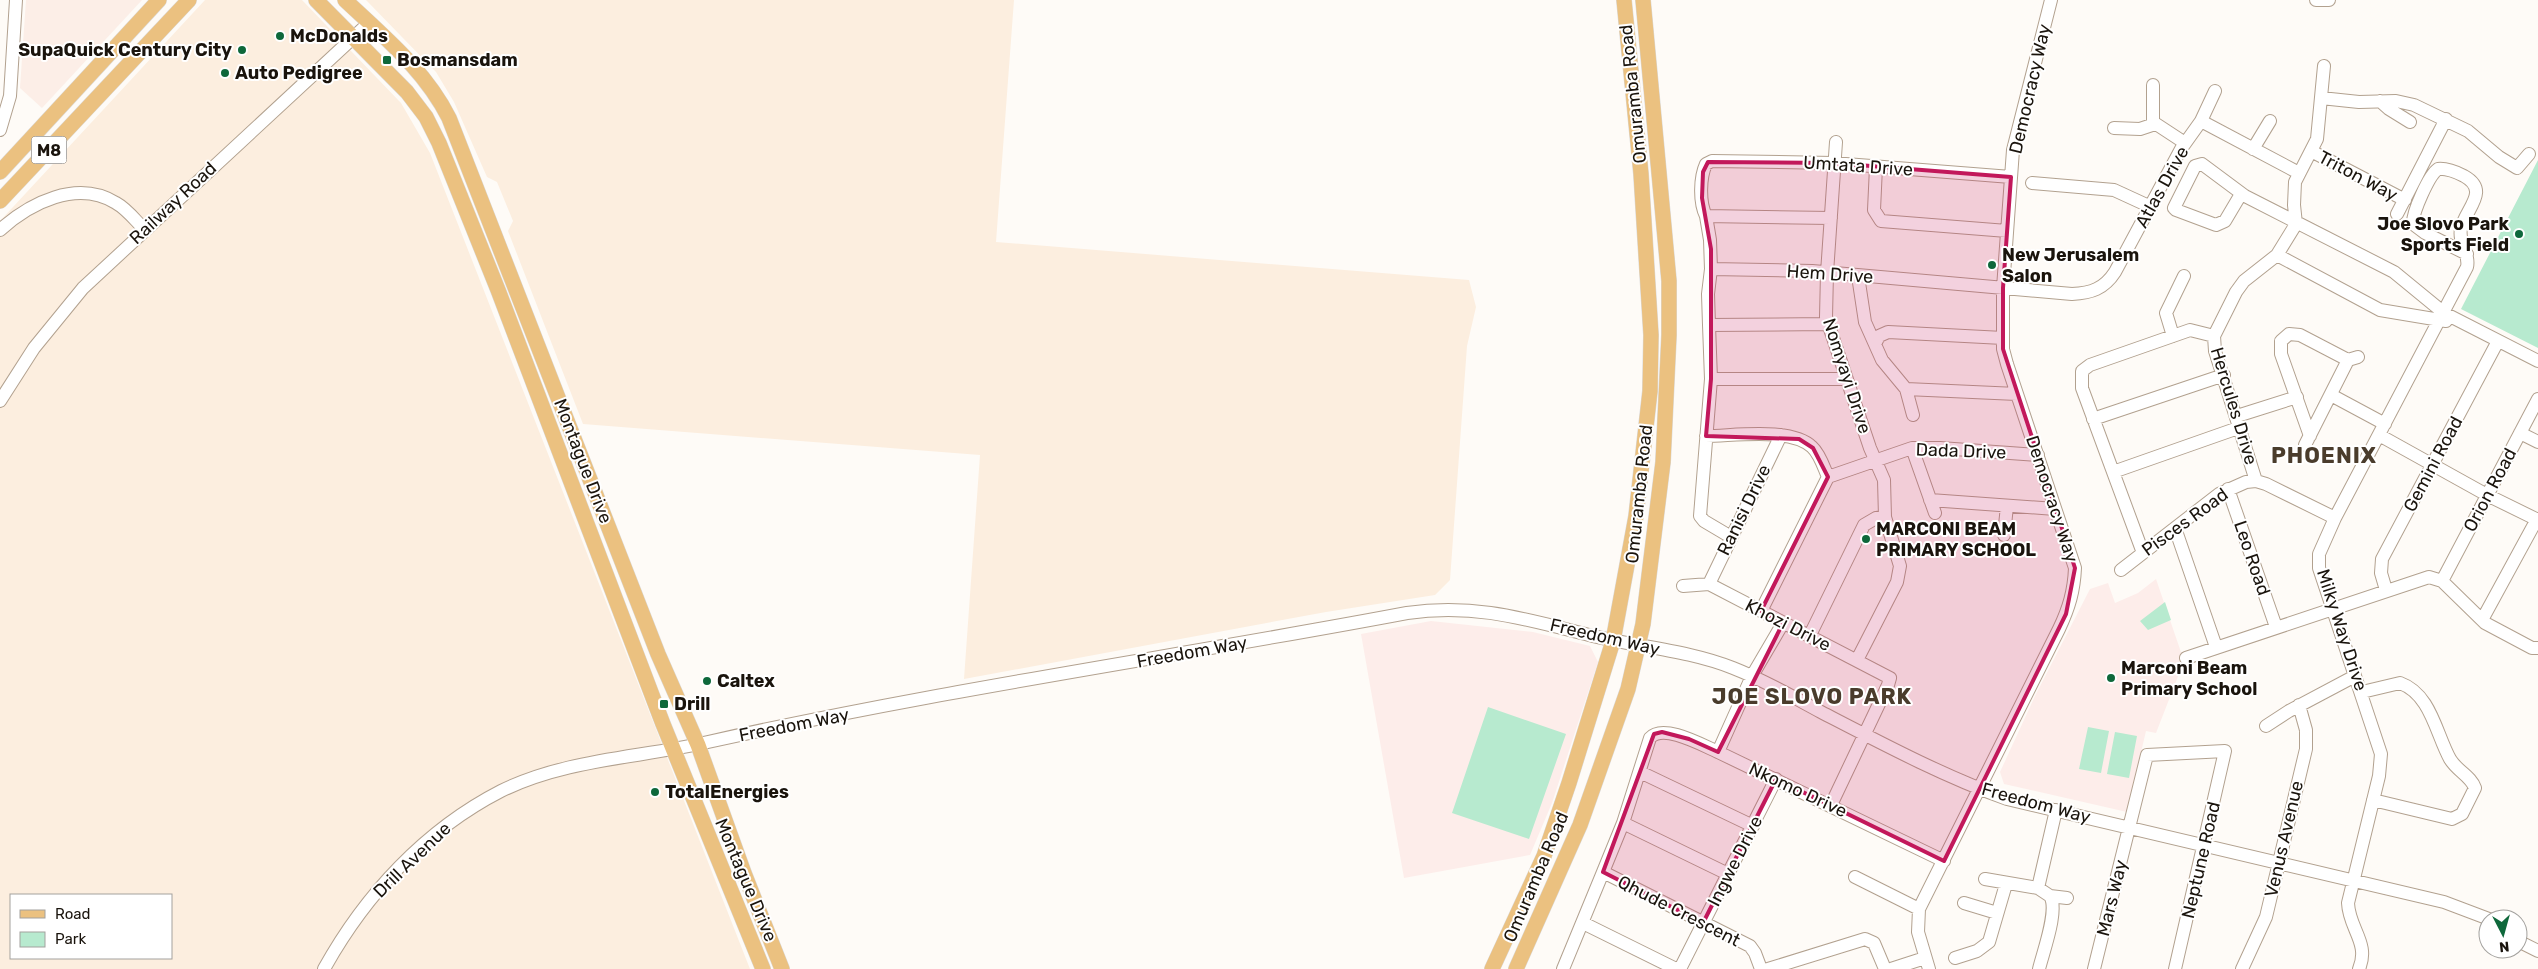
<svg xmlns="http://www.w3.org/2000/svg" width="2538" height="969" viewBox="0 0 2538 969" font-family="Rubik,sans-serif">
	<rect width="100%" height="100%" fill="#fefbf7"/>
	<path fill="#fceee7" d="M26,0h116l-100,108 -22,-20z"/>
	<path fill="#fceedf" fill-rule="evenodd" d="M205,0h97l99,103 29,50 320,816h-750v-748zM11,895h160v63h-160z
		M366,0h648l-18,242 473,38 7,27 -9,39 -17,234 -15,15 -109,17 -362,67 16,-224 -397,-31 -75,-193 5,-10 -16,-39 -10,-5 -33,-75 -18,-30z"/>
	<path fill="#fdedea" d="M2156,579l28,82 -28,72 -10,-2 -19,81 -123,-28 -4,-12 35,-76 55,-107 18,-6 7,20 23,-10z
		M1431,621l102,11 57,14 8,16 -46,141 -22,52 -126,23 -43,-244z"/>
	<path fill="#b7eacf" d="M2538,160v188l-77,-39z
		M2165,602l6,18 -23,10 -8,-9z
		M1488,707l78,27 -37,105 -77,-26z
		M2088,727l21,4 -8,42 -22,-4z
		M2115,732l22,4 -8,42 -22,-4z"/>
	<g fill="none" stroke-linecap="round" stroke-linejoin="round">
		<defs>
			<path id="minor" d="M2316,0h13
				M2153,85v37l32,21
				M2321,98l38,4 37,-1 18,4 54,26 31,26 18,11 12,-14
				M2380,101l9,8 21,13
				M2201,121l98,52
				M2114,128l26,1 15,-5
				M0,130l10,-34 6,-96
				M1836,142l-9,131 -1,44 44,131 14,32 1,37 15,49 -3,16 -40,78
				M2253,149l17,-28
				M2311,151l94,49
				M1876,167l-2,43 7,11 126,10
				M2032,183l82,7 37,17
				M2241,194l-16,27 -9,4 -40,-15 -2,-2 21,-42 7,-2 43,32 149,76 50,41 94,48
				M2397,214l49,-95
				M1706,216l4,24 1,29 101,2 260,23c19,-1 32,-5 43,-22l66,-123 20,-28 14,-30
				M1831,218l-125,-2c-7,-14 -6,-39 0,-52l6,-3 121,2 178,14
				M0,230c30,-27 77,-51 116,-27 11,6 19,17 28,26
				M2277,255l103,55 66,11
				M1711,269l-3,25 1,31 118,-1
				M1858,276l7,46 17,38 24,29 7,26
				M1709,325l2,54 -11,137 4,5 27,16
				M2173,336l-7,-23 18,-37
				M1875,344l4,-8 9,-4 115,6
				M1711,379h135
				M1906,389l111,5
				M2331,395l54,29
				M0,401l34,-53 49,-60 286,-265
				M2237,416l60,-19
				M2093,419l131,-44
				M2520,433l18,9
				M2379,435l108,60 51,25
				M1706,436c28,0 85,-9 106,11 8,7 12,21 16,30
				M2310,436l-29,-82v-13l8,-7 11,1 48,25
				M2305,445l43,-85 10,-3
				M1912,448l23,65
				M2113,472l128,-45
				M2256,481l-41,-130 -1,-15 22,-44 8,-11 33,-26 19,-31 -2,-19 1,-23 22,-43 7,-73
				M2228,489l48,138
				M1930,500l125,9
				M2175,528l41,119
				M2004,535l3,-29
				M2143,553l-61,-165v-17l8,-6 100,-35 24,6
				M2121,570l98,-76 27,-12 10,-1 10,3 69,34
				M2442,581l96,-182
				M1709,584l72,-149
				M1683,586l26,-2 181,94 -2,7 -57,120
				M2386,590l-5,-17 1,-14 116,-218
				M1761,611l67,-134 84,-29h28l98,7
				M2482,620l55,-101
				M1810,635l54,-110 12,-7 9,-1
				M2186,658l243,-81 13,4 43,42 47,25h6
				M2362,692l38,-9c31,11 36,51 50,76 7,12 21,17 25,29l-13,26 -10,5 -79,-19
				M2266,726l23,-15 66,-35
				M1718,752l34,-76 31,-53
				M1640,772l113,54
				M1623,823l27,-85c13,-15 52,7 68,14l226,109
				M1728,874l-105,-51 -20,49 147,74 5,7 6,16
				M1855,877l64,32
				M1985,879l53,9 12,8 17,2
				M2038,888l18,-78
				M1964,903l33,10
				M1583,923l93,46
				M2518,941l20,10
				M1955,958l22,-7 12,-9 17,-58
				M324,969c41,-74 101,-139 177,-178 65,-32 138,-33 207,-49 231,-52 466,-85 699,-129 67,-10 118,6 182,22 48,12 99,15 144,33 31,12 60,29 88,44 60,31 122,64 186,87l437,103 45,17
				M1563,969l40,-97
				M1680,969l96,-190
				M1768,969l97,-30 9,4 11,26
				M1891,969l34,-11
				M1929,969l-11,-37 1,-23 140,-280c10,-21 15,-38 16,-61l-68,-204 -4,-15v-61l10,-138 38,-150
				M2039,969c4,-17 20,-59 11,-73
				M2094,969l53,-214 78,-4 -50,218
				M2242,969l24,-52 40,-168v-19l-7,-25
				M2359,969c11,-26 -10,-40 -11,-66l31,-127 2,-22 -62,-186v-14l16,-36 132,-251c3,-13 -9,-25 -6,-38 4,-20 30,-38 3,-53 -8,-4 -17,-8 -26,-7 -9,6 -26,44 -25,55l12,9 42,21"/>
			<path id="major" d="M316,0l91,92 19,25 13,26 59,147 165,434 100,245
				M345,0c38,36 80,70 104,118l209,536 40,91 46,128 38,96
				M0,172l159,-172
				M0,201l189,-201
				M1492,969l52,-113 25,-73 44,-142 23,-125 14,-125 1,-56 -10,-161 -17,-174
				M1516,969l64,-144 48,-136 15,-65 20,-162 6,-127v-54l-26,-281"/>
		</defs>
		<use href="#minor" stroke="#b2a18f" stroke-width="14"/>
		<use href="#major" stroke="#dad9d8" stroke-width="16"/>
		<use href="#minor" stroke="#fff" stroke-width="12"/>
		<use href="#major" stroke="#ebc180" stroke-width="15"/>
	</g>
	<path fill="#c2185b" fill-opacity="0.2" stroke="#c2185b" stroke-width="4" stroke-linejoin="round" d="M1708,162l125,1 178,14 -8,111v61l72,219 -9,46 -122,247 -168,-82 -73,144 -100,-51 51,-138 8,-2 27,7 29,13 65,-129 -22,-12 67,-134 -15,-29 -14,-9 -93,-3 5,-57v-130l-9,-51 1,-26z"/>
	<g fill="#0e683b" stroke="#fff" stroke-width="2">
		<circle cx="280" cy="36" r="5"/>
		<circle cx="242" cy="50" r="5"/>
		<rect x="382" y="55" width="10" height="10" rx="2.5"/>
		<circle cx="225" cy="73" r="5"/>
		<circle cx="2519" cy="234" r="5"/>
		<circle cx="1992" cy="265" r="5"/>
		<circle cx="1866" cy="539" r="5"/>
		<circle cx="2111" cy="678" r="5"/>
		<circle cx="707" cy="681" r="5"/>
		<rect x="659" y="699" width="10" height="10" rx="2.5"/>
		<circle cx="655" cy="792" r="5"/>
	</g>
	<g text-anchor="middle" stroke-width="4" stroke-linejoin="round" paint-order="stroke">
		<rect fill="#fff" stroke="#5f5a56" stroke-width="1" x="31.5" y="136.5" width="35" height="27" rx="4"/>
		<g font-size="16" font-weight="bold" fill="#1a140d">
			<text x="49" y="156">M8</text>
		</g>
		<g font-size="18" font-weight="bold" fill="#1a140d" stroke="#fff" text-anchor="start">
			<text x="290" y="42">McDonalds</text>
			<text x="232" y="56" text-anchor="end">SupaQuick Century City</text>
			<text x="397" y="66">Bosmansdam</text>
			<text x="235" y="79">Auto Pedigree</text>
			<text x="2509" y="230" text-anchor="end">Joe Slovo Park<tspan x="2509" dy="21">Sports Field</tspan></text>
			<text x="2002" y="261">New Jerusalem<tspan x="2002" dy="21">Salon</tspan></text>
			<text x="1876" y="535">MARCONI BEAM<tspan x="1876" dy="21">PRIMARY SCHOOL</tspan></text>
			<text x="2121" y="674">Marconi Beam<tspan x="2121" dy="21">Primary School</tspan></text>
			<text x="717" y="687">Caltex</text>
			<text x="674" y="710">Drill</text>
			<text x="665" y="798">TotalEnergies</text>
		</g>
		<g font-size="18" fill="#1a140d" stroke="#fff">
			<text transform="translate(2030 89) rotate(-77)" y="6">Democracy Way</text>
			<text transform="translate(1633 94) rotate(-96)" y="6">Omuramba Road</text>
			<text transform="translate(1858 166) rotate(4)" y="6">Umtata Drive</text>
			<text transform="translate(2358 176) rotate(28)" y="6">Triton Way</text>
			<text transform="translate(2162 187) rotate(-61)" y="6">Atlas Drive</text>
			<text transform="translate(173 203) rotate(-43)" y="6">Railway Road</text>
			<text transform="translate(1830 274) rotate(4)" y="6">Hem Drive</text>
			<text transform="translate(1847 376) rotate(72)" y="6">Nomyayi Drive</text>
			<text transform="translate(2234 406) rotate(73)" y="6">Hercules Drive</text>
			<text transform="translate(1961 451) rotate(2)" y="6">Dada Drive</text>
			<text transform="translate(583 461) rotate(69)" y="6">Montague Drive</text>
			<text transform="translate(2433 464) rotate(-62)" y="6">Gemini Road</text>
			<text transform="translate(2490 490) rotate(-62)" y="6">Orion Road</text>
			<text transform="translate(1639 494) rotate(-84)" y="6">Omuramba Road</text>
			<text transform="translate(2052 499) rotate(72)" y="6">Democracy Way</text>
			<text transform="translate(1744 510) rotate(-64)" y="6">Ranisi Drive</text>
			<text transform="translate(2185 522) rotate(-36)" y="6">Pisces Road</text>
			<text transform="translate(2252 558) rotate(71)" y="6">Leo Road</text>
			<text transform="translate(1788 625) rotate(27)" y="6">Khozi Drive</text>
			<text transform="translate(2342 630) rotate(72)" y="6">Milky Way Drive</text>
			<text transform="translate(1605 637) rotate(13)" y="6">Freedom Way</text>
			<text transform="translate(1192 652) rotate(-10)" y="6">Freedom Way</text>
			<text transform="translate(794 725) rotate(-11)" y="6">Freedom Way</text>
			<text transform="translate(1798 790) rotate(25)" y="6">Nkomo Drive</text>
			<text transform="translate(2036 803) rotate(15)" y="6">Freedom Way</text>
			<text transform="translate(2284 839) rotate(-77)" y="6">Venus Avenue</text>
			<text transform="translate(412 860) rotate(-44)" y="6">Drill Avenue</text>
			<text transform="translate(2201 860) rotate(-77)" y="6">Neptune Road</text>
			<text transform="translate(1735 861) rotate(-63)" y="6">Ingwe Drive</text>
			<text transform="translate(1536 877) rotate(-67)" y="6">Omuramba Road</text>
			<text transform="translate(746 880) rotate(67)" y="6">Montague Drive</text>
			<text transform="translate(2112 898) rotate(-76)" y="6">Mars Way</text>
			<text transform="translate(1679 911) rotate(27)" y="6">Qhude Crescent</text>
		</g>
		<g font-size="22" font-weight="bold" letter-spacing="1" fill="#4a3c2c" stroke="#fff">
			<text x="2324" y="463">PHOENIX</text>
			<text x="1812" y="704">JOE SLOVO PARK</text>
		</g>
	</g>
	<rect x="10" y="894" width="162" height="65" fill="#ffffff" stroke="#a3a19e"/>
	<rect x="20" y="910" width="25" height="8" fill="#ebc180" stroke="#a3a19e"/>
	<text x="55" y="919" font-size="15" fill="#1a140d">Road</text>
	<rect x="20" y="932" width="25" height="15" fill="#b7eacf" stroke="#a3a19e"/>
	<text x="55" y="944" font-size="15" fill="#1a140d">Park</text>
	<g transform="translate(2503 934) rotate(174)"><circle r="24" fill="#ffffff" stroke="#a3a19e"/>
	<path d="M0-4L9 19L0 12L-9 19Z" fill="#0e683b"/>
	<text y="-8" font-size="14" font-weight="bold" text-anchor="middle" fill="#1a140d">N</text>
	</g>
</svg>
